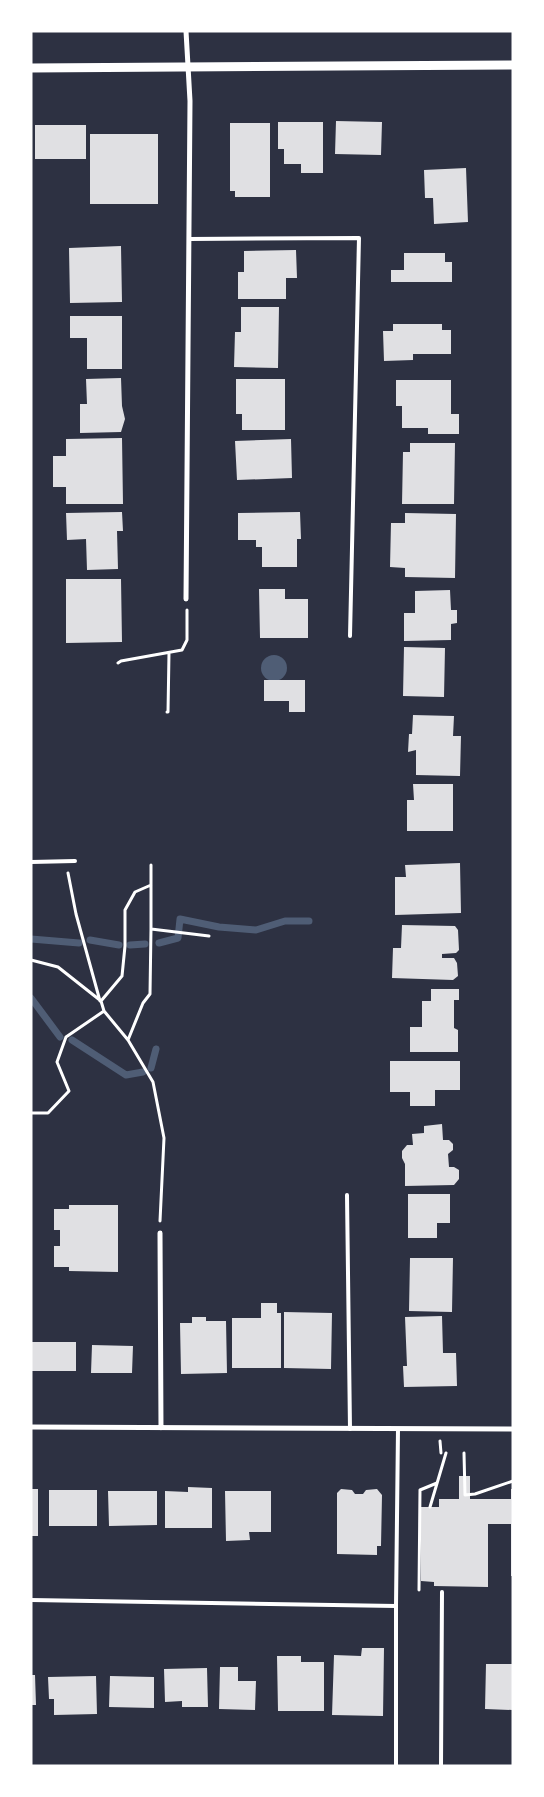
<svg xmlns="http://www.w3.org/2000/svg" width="544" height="1797" viewBox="0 0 544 1797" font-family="'Roboto Serif',serif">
	<rect width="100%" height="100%" fill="#2d3142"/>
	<path fill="#4f5d75" d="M261 668a13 13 0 1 1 26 0a13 13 0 1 1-26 0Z"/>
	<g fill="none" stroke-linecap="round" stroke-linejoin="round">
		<path stroke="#4f5d75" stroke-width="7" d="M31,939l48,4
			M90,940l29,5
			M159,943l19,-5 2,-19 39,8 37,3 29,-9h24
			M130,945l15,-1
			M31,998l29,39
			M72,1040l54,35 17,-3
			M151,1068l5,-19"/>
	</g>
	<path fill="#e0e0e3" d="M336,121l46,1 -1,33 -46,-1z
		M278,122h45v51h-22v-9h-17v-15h-6z
		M230,123h40v74h-35v-6h-5z
		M35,125h51v34h-51z
		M90,134h68v70h-68z
		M466,168l2,54 -34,2 -1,-26h-8l-1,-28z
		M121,246l1,56 -52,1 -1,-55z
		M296,250l1,28h-11v21h-48v-27h6v-21z
		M404,253h41v9h7v20h-61v-12h13z
		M241,307h38l-1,61 -44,-1 1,-35h6z
		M70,316h52v53h-35v-31h-17z
		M393,324h49v6h9v24h-38v6l-29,1 -1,-30h10z
		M121,378l1,28 3,13 -4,13 -41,1v-29h7l-1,-25z
		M236,379h49v51h-43v-16h-6z
		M396,380h55v34h8v20h-31v-6h-26v-22h-6z
		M122,438l1,66h-57v-17h-13v-31h13v-17z
		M291,439l1,39 -55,2 -2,-39z
		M410,443h45l-1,61h-52l1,-52h7z
		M122,512l1,19h-6l1,38 -31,1 -1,-31 -19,1 -1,-27z
		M300,512l1,27h-4v28h-35v-20h-6v-7h-18v-27z
		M405,513l51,1 -1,64 -50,-1v-9l-15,-1 1,-44h14z
		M66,579h55l1,63 -56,1z
		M259,589h26v10h23v39h-48z
		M450,590l1,20h6v13l-6,1v16l-47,1v-28h11v-22z
		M404,647l41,1 -1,49 -41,-1z
		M264,680h41v32h-16v-11h-25z
		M413,715l41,1 -1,20h8l-1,40 -44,-1v-25l-8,2 1,-18h3z
		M413,784h40v47h-46v-31h7z
		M460,863l1,50 -66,2v-38h11l-1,-12z
		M402,925l53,1 3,4 1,20 -3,3 -14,1v4h12l3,5 1,13 -5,4 -61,-2 1,-30h8z
		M431,989h28v11h-5v28l4,2v22h-48v-25h12v-26h9z
		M390,1061h70v29h-25v16h-25v-14h-20z
		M442,1124l1,16h6l4,4v6l-5,4 1,13h5l5,3v9l-5,6 -49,1v-22l-3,-6v-7l5,-6h6l-1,-11 12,-1v-7z
		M408,1194h42v29h-13v15h-29z
		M69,1205h49v67l-49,-1v-4h-15v-21h6v-16h-6v-21h15z
		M410,1258h43l-1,54 -43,-1z
		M261,1303h16v10h4v55h-49v-50h29z
		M284,1312l48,1 -1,56 -47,-1z
		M442,1316l1,37h13l1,33 -53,1 -1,-21h4l-2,-49z
		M192,1317h14v4h20l1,52 -46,1 -1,-51h12z
		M31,1342h45v29h-45z
		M92,1345l41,1 -1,27h-41z
		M459,1476h11v23h41v-10h2v87h-2v-52h-23v63l-54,-1v-4l-13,-1v-74h18v-8h20z
		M188,1487l24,1v40h-47v-37l23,1z
		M31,1489h7v47h-7z
		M341,1489l11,1 3,4h8l3,-4 11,-1 5,6 -1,51h-4v9l-40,-1v-61z
		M49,1490h48v36h-48z
		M108,1491h49v34l-48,1z
		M225,1491h46v41h-22l1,8 -24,1z
		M362,1648h22l-1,68 -51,-1 2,-60 27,1z
		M277,1656h24v6h23v49h-46z
		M486,1664h27v46l-28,-1z
		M220,1667h18v14h18l-1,29 -36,-1z
		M207,1668l1,39h-26v-6l-17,1 -1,-33z
		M31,1675h4l1,30h-5z
		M96,1676l1,38 -43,1v-16h-5l-1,-22z
		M110,1676l44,1v31l-45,-1z"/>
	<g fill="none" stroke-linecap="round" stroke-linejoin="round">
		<path stroke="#fff" stroke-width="3" d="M118,663l3,-2 61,-11 5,-10v-30
			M167,712h1l1,-59
			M68,873l8,41 24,87
			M151,929l58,7
			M31,960l27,7 43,34 3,10 24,29 25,42 11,56 -4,83
			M101,1001l21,-25 3,-30v-36l10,-18 16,-7
			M128,1040l15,-37 7,-9 1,-65v-64
			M31,1113h17l21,-22 -12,-29 9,-25 38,-26
			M440,1441l1,12
			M464,1453l1,42 10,-1 38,-13
			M430,1507l16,-54
			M419,1590l1,-100 17,-7"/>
		<path stroke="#fff" stroke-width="4" d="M189,239l170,-1 -9,398
			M31,862l44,-1
			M347,1195l3,234
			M31,1600l365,6 2,-177
			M396,1606v160
			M441,1766l1,-174"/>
		<path stroke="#fff" stroke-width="5" d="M186,599l4,-498 -4,-70
			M160,1233l1,195
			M31,1427l482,2"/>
		<path stroke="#fff" stroke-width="9" d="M31,68l482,-3"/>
	</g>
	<rect width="544" height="1797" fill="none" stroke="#ffffff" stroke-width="65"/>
</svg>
